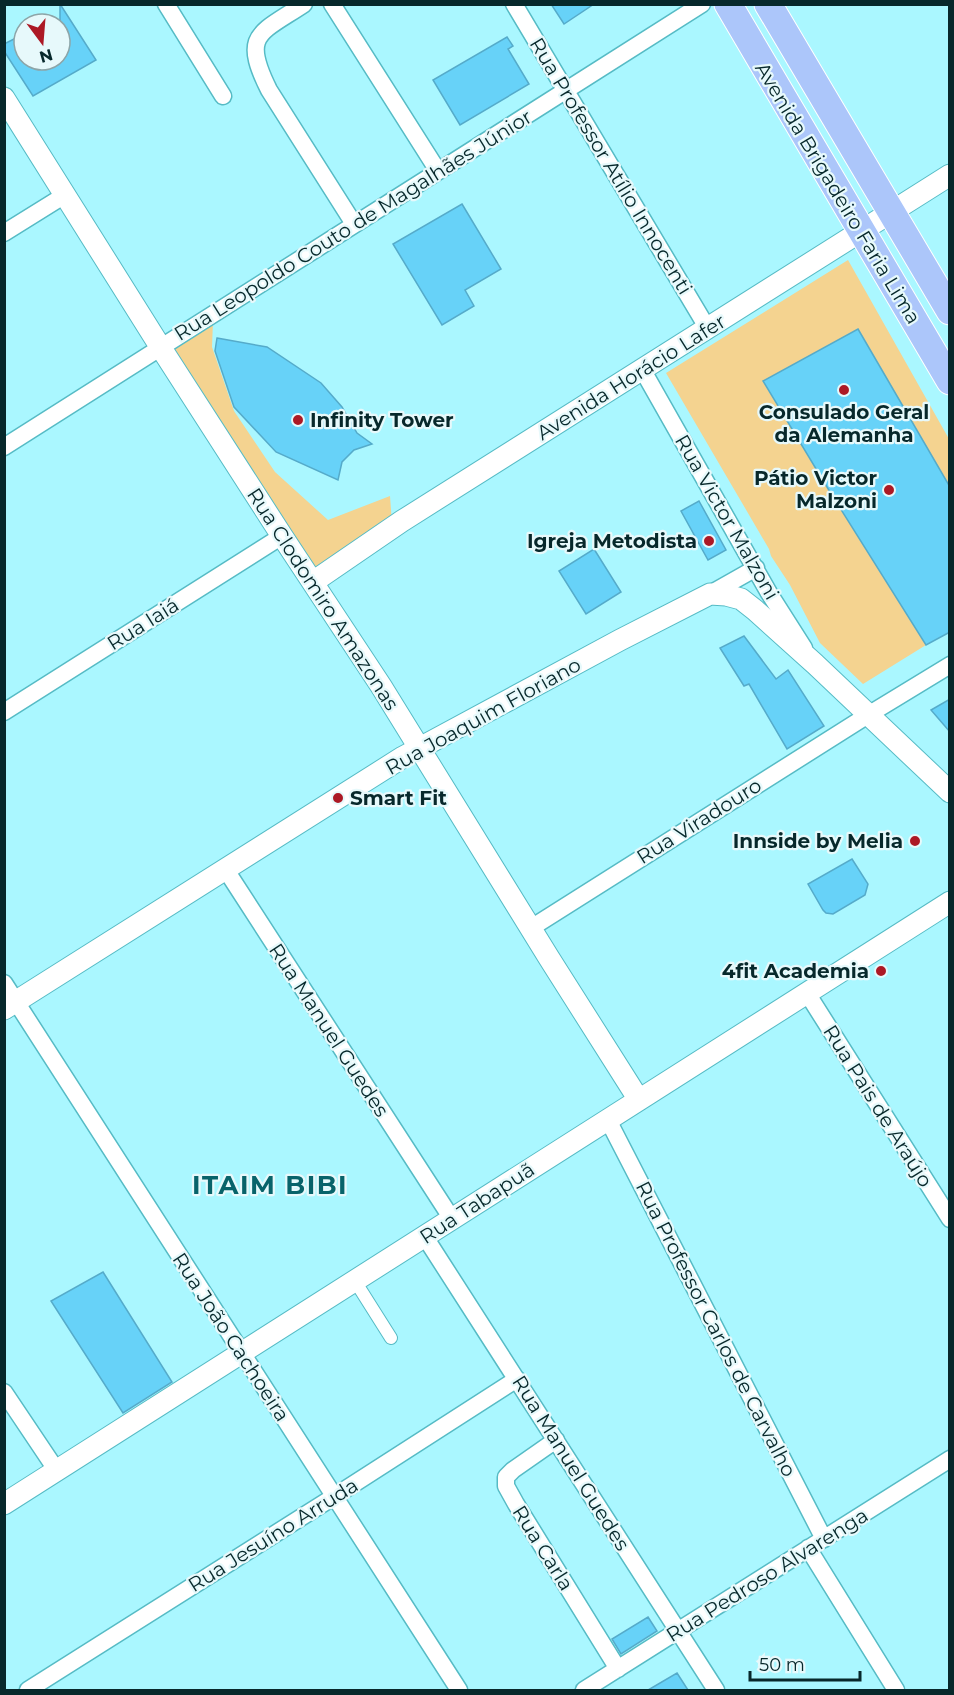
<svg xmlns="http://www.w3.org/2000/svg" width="954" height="1695" viewBox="0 0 954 1695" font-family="Montserrat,sans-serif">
	<rect width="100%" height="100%" fill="#aaf7ff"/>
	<path fill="#f4d390" d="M848,260l101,179v48l-91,-158 -94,52 78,130 84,134 -63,39 -43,-41 -30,-58 -19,-29 -2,-7 -103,-176z
		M213,321l-1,26 22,64 41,61 53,48 62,-24 2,28 -77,47 -145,-221z"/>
	<path fill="#67d2f8" stroke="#55abca" stroke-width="1.5" d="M60,4l36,56 -63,36 -29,-45v-7l20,-10v26h36z
		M551,4h43l-30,20z
		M507,37l6,9 -5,3 21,35 -69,41 -27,-45z
		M462,204l39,65 -36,21 9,16 -32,19 -49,-81z
		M858,329l92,158v145l-24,13 -96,-153 -67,-111z
		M217,338l50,9 54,36 21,24 15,26 15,11 -18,6 -12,12 -4,18 -62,-28 -42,-45 -19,-56z
		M699,501l27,49 -18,10 -27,-49z
		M594,549l27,43 -35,22 -27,-43z
		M744,636l32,43 12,-9 36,56 -37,23 -38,-65 -5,2 -24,-38z
		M950,699v33l-19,-22z
		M852,859l16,25 -3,11 -32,19 -7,-1 -3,-3 -15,-26z
		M103,1272l69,110 -49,31 -72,-112z
		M648,1617l9,14 -36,23 -9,-15z
		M677,1673l11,17h-40z"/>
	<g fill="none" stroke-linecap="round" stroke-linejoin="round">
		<defs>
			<path id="pedestrian" d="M355,1281l36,57"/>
			<path id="minor" d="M166,4l57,92
				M304,4c-45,30 -63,30 -35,86l85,134
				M332,4l106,167
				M514,4l194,325
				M4,233l61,-38
				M642,369l127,224 35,55
				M4,447l698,-443
				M710,594l46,-26
				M4,712l278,-176
				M226,870l226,349
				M531,928l337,-213 82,-50
				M4,983l455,707
				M807,993l143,226
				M608,1120l216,419
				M425,1237l291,453
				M4,1392l53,79
				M556,1440l-43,30 -7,7v9l10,18 102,165
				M808,1548l88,142
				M28,1690l307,-194 182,-117
				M584,1690l366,-231"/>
			<path id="tertiary" d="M4,98l157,250 121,188 99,150 168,272 90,142
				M313,582l89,-61 548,-346
				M4,1009l399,-252 217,-117 90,-46 16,1 15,4 14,11 60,54 135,128
				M4,1504l946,-602"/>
			<path id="trunk" d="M728,4l222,377
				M768,4l182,307"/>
		</defs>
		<use href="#pedestrian" stroke="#56bbc5" stroke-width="14"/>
		<use href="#minor" stroke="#56bbc5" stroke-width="19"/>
		<use href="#tertiary" stroke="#56bbc5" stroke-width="23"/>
		<use href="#trunk" stroke="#fff" stroke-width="29"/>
		<use href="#pedestrian" stroke="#fff" stroke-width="12"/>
		<use href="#minor" stroke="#fff" stroke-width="16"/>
		<use href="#tertiary" stroke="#fff" stroke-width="21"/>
		<use href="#trunk" stroke="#acc6fa" stroke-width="27"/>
	</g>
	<g fill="#ac1925" stroke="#e7f9fb" stroke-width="2">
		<circle cx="844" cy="390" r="6"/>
		<circle cx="298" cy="420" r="6"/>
		<circle cx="889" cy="490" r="6"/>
		<circle cx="709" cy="541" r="6"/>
		<circle cx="338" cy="798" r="6"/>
		<circle cx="915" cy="841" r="6"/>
		<circle cx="881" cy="971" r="6"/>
	</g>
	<g text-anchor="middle" stroke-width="4.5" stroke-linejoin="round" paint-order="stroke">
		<g font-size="20" fill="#07282b" stroke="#e7f9fb">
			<text transform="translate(611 166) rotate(59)" y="7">Rua Professor Atílio Innocenti</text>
			<text transform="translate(838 193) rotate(59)" y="7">Avenida Brigadeiro Faria Lima</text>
			<text transform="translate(353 225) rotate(-32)" y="7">Rua Leopoldo Couto de Magalhães Júnior</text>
			<text transform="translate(631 377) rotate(-32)" y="7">Avenida Horácio Lafer</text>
			<text transform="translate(727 517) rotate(60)" y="7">Rua Victor Malzoni</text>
			<text transform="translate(323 599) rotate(57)" y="7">Rua Clodomiro Amazonas</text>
			<text transform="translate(143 624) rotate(-32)" y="7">Rua Iaiá</text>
			<text transform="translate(483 716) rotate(-29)" y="7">Rua Joaquim Floriano</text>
			<text transform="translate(699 821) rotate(-32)" y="7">Rua Viradouro</text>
			<text transform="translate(329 1030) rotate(57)" y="7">Rua Manuel Guedes</text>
			<text transform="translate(878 1106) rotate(58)" y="7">Rua Pais de Araújo</text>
			<text transform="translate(477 1203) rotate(-33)" y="7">Rua Tabapuã</text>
			<text transform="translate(716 1329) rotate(63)" y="7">Rua Professor Carlos de Carvalho</text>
			<text transform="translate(231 1337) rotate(57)" y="7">Rua João Cachoeira</text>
			<text transform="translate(571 1463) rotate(58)" y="7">Rua Manuel Guedes</text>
			<text transform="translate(273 1535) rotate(-32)" y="7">Rua Jesuíno Arruda</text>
			<text transform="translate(543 1548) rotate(58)" y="7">Rua Carla</text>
			<text transform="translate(767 1575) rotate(-32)" y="7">Rua Pedroso Alvarenga</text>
		</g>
		<g font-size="20" font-weight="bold" fill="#07282b" stroke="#e7f9fb" text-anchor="end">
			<text x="844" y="419" text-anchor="middle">Consulado Geral<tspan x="844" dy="23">da Alemanha</tspan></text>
			<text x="310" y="427" text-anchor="start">Infinity Tower</text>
			<text x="877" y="485">Pátio Victor<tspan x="877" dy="23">Malzoni</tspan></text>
			<text x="697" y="548">Igreja Metodista</text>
			<text x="350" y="805" text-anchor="start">Smart Fit</text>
			<text x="903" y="848">Innside by Melia</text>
			<text x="869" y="978">4fit Academia</text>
		</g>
		<g font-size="26" font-weight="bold" letter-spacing="1.5" fill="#08636a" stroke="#e7f9fb">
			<text x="270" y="1194">ITAIM BIBI</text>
		</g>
	</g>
	<rect width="954" height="1695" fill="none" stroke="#07282b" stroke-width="12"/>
	<g transform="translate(42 42) rotate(164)"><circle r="28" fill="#e7f9fb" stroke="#8da5a8" stroke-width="1.5"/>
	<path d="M0-4.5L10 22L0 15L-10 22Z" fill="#ac1925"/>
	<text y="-9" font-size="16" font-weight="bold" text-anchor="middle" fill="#07282b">N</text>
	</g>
	<path d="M750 1671v9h110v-9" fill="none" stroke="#07282b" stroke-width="3"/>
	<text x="759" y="1671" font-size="18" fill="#07282b" stroke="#e7f9fb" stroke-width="4.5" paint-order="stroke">50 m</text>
</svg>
